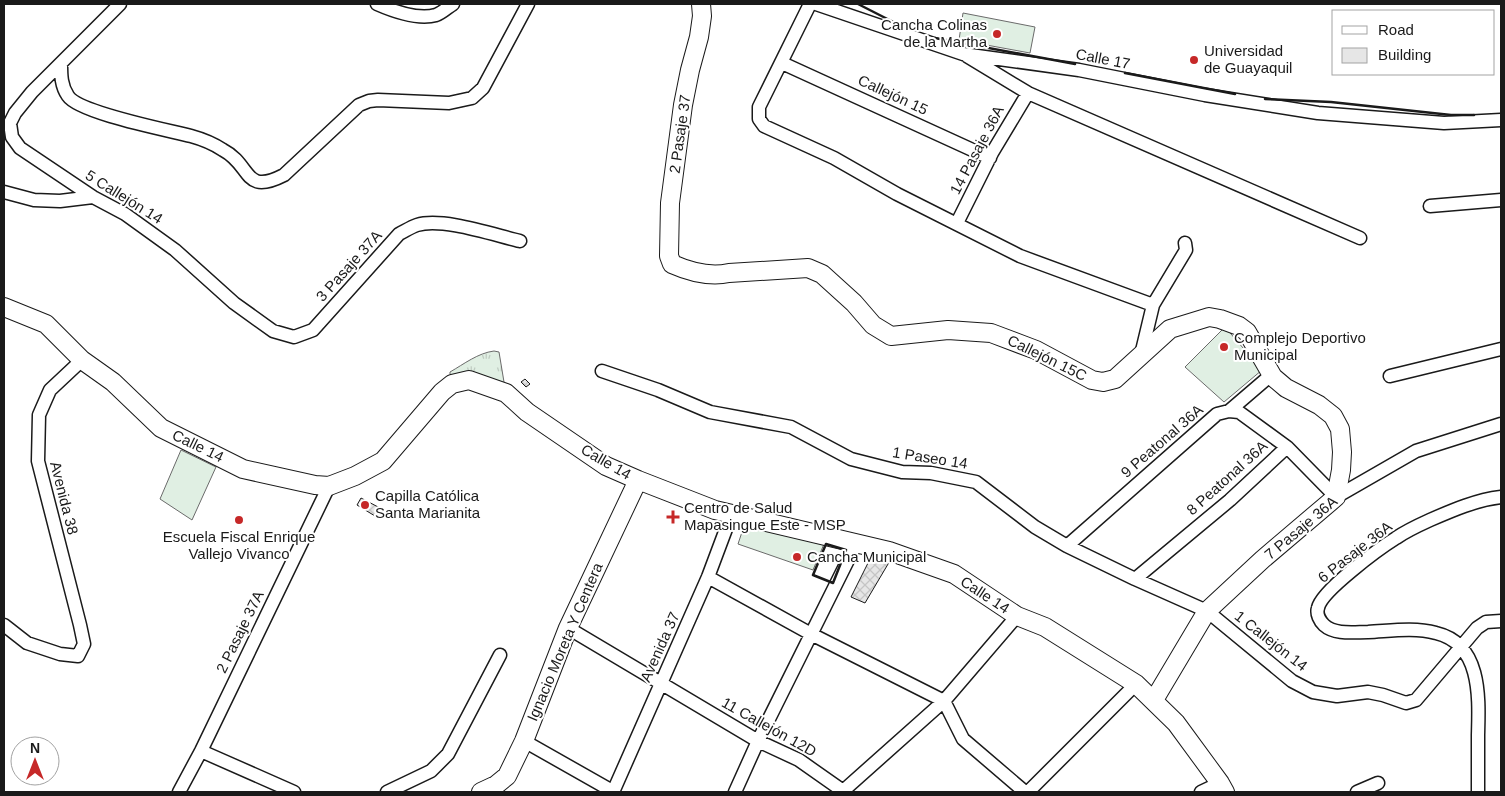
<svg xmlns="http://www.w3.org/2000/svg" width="1505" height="796" viewBox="0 0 1505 796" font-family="Arial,sans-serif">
	<defs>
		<pattern id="park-tufts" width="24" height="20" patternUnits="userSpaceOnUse" patternTransform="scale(1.25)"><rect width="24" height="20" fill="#e0efe3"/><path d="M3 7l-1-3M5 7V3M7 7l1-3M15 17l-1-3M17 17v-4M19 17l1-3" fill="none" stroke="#c0ccc2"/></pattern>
		<pattern id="building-cross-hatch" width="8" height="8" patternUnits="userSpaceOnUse" patternTransform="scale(1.25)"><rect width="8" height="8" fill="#e6e6e6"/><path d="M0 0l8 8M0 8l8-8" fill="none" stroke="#c5c5c5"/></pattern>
	</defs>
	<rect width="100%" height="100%" fill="#fff"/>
	<path fill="url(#park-tufts)" stroke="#6a6a6a" d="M494,351l5,1 5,30 -1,2h-4c-22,-11 -22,-14 -46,-6l-3,-4v-2c14,-8 28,-19 44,-21z"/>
	<path fill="#e0efe3" stroke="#6a6a6a" d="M963,13l72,14 -5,26 -71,-13z
		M1225,327l37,43 -38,32 -39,-35z
		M181,450l35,17 -24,53 -32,-21z
		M745,523l79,21 -11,26 -75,-26z"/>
	<path fill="url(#building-cross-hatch)" stroke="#1a1a1a" d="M525,379l5,5 -4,3 -5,-5z
		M361,498l19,10 -5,8 -18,-11z
		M873,553l18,6 -26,44 -14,-6z"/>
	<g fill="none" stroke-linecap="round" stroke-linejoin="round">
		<defs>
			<path id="street" d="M120,4l-88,88 -17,21 -5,10 2,14 8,11 73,49 32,17 50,36 59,53 39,28 21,6 19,-7 86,-96c6,-3 12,-7 18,-9 25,-8 77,10 103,16
				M377,4c16,7 42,16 59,11 6,-2 12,-8 17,-11
				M810,4l-51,103v12l5,7 70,32 63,36 123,62 133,49
				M816,4l147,50 116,16 126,25 113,18 126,10 57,-3
				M967,56l61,37 332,145
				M61,63c0,12 0,23 7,33 11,17 100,34 123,40 11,3 23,8 32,14 29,15 20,46 61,25l75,-70 10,-4 9,-1 71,3 23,-5 11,-10 45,-84
				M782,63l208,95
				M4,192l30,8 26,1 33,-4
				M1430,206l71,-6
				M957,223l35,-70 36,-60
				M1141,355l12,-50 33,-55 -1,-7
				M602,371l56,19 52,22 81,15 60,32 51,13 29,1 45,9 59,45 32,19 68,33 72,32 85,70 21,11 24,4 31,-4 15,3 23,8 10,-3 61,-72 9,-6 15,-1
				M1390,376l111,-27
				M1229,411l42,-36
				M1067,546l150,-132 12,-3 10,1 48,35
				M708,577l103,57 133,67 19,38 62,53
				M1135,579l95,-79 57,-53 49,50 80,-46 85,-27
				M4,625l23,18 33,11 18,2 6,-12 -4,-19 -42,-164 1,-46 11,-25 32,-30
				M568,628l190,113 41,19 44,31 101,-90 73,-85
				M524,741l90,51
				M201,751l93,41
				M179,792l22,-41 128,-265
				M387,792l44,-21 17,-17 52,-99
				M613,792l95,-215 24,-64
				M735,792l23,-51 99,-199
				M1028,792l108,-108
				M1201,792l19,-9
				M1357,792l21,-9
				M1478,792c0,-19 0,-38 0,-57 1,-37 4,-91 -42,-102 -22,-6 -46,-2 -68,-1 -14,0 -33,3 -44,-7 -4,-4 -8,-11 -6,-17 3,-17 62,-60 78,-70 10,-7 23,-13 34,-18 23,-10 46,-20 71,-23"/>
			<path id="secondary" d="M701,4l1,12 -3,21 -9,33 -7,35 -13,98 -1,53 3,8c18,8 38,13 57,9l79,-5 14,6 32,29 19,22 18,11 57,-6 43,3 45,17 56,30 11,2 12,-3 55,-50 39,-12 11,2 19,7 8,6 26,45 13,11 33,17 14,11 7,13 2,23 -1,18 -5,27 -73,62 -56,52 -53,89
				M4,307l42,17 36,36 31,22 48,46 82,41 72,16 14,1 26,-10 28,-15 59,-69 10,-8 17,-4 37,13 21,19 79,54 32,14 77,30 174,41 65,23 63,42 28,11 91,57 40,39 44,60 5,9
				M481,792l15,-7 11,-9 17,-35 44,-113 70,-148"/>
		</defs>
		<use href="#street" stroke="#1a1a1a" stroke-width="15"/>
		<use href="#secondary" stroke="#1a1a1a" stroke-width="20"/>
		<use href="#street" stroke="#fff" stroke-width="12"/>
		<use href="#secondary" stroke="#fff" stroke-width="18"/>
		<path stroke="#1a1a1a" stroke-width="2.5" d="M858,4l49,25
			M935,38l140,26
			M1125,73l110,21
			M1265,99l66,3 120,13h23
			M826,544l20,6 -13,33 -20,-8z"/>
	</g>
	<g fill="#c62828" stroke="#fff" stroke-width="2">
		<circle cx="997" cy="34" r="5"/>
		<circle cx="1194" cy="60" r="5"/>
		<circle cx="1224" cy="347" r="5"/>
		<circle cx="365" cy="505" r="5"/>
		<path d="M670.5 509.5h5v5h5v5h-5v5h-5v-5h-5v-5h5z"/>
		<circle cx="239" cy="520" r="5"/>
		<circle cx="797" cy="557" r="5"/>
	</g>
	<g text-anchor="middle" stroke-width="4" stroke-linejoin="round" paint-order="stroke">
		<g font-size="15" fill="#1a1a1a" stroke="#fff" text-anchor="start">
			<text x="987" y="30" text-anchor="end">Cancha Colinas<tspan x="987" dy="17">de la Martha</tspan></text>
			<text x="1204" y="56">Universidad<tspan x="1204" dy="17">de Guayaquil</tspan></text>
			<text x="1234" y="343">Complejo Deportivo<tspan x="1234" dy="17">Municipal</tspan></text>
			<text x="375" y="501">Capilla Católica<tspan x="375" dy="17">Santa Marianita</tspan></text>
			<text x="684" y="513">Centro de Salud<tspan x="684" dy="17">Mapasingue Este - MSP</tspan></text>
			<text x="239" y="542" text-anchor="middle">Escuela Fiscal Enrique<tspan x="239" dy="17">Vallejo Vivanco</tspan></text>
			<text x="807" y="562">Cancha Municipal</text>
		</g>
		<g font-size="15" fill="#1a1a1a" stroke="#fff">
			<text transform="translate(1103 59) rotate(11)" y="5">Calle 17</text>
			<text transform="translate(893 95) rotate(25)" y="5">Callejón 15</text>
			<text transform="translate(680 134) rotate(-82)" y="5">2 Pasaje 37</text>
			<text transform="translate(977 150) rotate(-62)" y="5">14 Pasaje 36A</text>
			<text transform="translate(124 197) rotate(32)" y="5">5 Callejón 14</text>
			<text transform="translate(349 266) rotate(-48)" y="5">3 Pasaje 37A</text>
			<text transform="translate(1047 358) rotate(26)" y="5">Callejón 15C</text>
			<text transform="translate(1162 441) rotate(-41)" y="5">9 Peatonal 36A</text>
			<text transform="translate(198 446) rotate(26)" y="5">Calle 14</text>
			<text transform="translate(930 458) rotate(9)" y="5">1 Paseo 14</text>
			<text transform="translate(606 462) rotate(30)" y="5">Calle 14</text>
			<text transform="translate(1227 478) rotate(-42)" y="5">8 Peatonal 36A</text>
			<text transform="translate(64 498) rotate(76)" y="5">Avenida 38</text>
			<text transform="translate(1301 528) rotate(-40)" y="5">7 Pasaje 36A</text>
			<text transform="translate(1355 552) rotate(-38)" y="5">6 Pasaje 36A</text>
			<text transform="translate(985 595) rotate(33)" y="5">Calle 14</text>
			<text transform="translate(240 632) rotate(-64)" y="5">2 Pasaje 37A</text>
			<text transform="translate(1271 641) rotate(38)" y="5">1 Callejón 14</text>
			<text transform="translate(565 642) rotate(-67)" y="5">Ignacio Moreta Y Centera</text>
			<text transform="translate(660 647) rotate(-66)" y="5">Avenida 37</text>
			<text transform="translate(769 727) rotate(29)" y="5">11 Callejón 12D</text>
		</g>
	</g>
	<rect width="1505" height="796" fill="none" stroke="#1a1a1a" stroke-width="10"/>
	<rect x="1332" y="10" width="162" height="65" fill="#ffffff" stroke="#a3a3a3"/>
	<rect x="1342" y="26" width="25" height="8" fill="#ffffff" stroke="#a3a3a3"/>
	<text x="1378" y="35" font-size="15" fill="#1a1a1a">Road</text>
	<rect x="1342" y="48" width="25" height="15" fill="#e6e6e6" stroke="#a3a3a3"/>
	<text x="1378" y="60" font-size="15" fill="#1a1a1a">Building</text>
	<g transform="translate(35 761)"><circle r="24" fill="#ffffff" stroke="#a3a3a3"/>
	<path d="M0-4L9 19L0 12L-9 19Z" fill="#c62828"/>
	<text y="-8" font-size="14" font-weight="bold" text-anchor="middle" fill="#1a1a1a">N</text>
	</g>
</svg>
